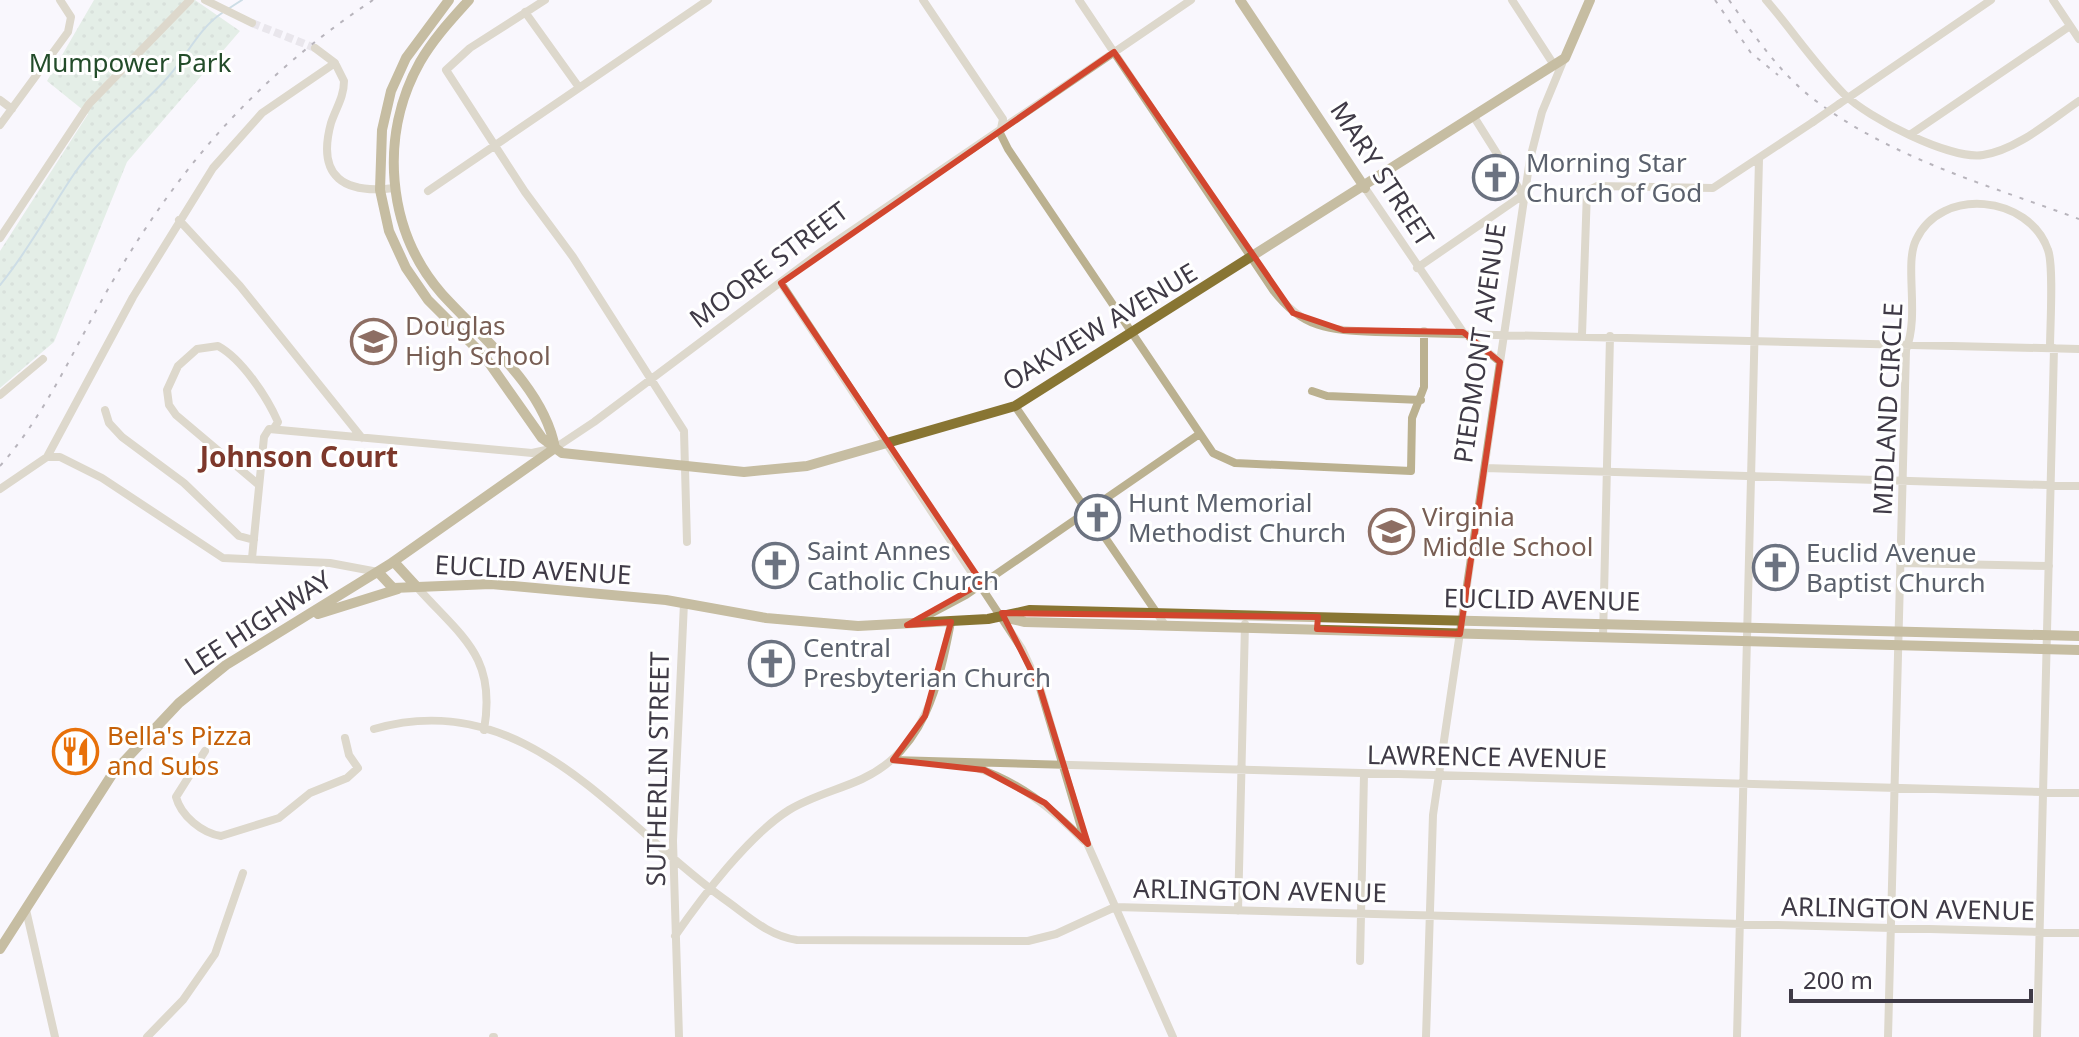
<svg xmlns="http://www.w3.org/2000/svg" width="2079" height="1037" viewBox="0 0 2079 1037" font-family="'Noto Sans',sans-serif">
	<defs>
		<pattern id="park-dots" width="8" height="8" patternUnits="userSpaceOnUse" patternTransform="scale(2)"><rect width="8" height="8" fill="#cbe2cc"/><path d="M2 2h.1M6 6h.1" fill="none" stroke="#afc3b1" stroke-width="1.8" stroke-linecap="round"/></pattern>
	</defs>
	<rect width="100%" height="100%" fill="#f9f7fd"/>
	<path fill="url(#park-dots)" d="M94,0h101l45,31 -113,131 -73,180 -54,46v-137l88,-137 -41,-33z"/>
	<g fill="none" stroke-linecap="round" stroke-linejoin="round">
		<path stroke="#97bdca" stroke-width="2" d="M228,9l14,-9
			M0,285c29,-35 49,-74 74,-111 27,-39 64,-63 94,-97 18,-20 31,-49 54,-64"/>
		<path stroke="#d4d1d8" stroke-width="8" stroke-dasharray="8 4" stroke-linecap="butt" d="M252,23l63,25"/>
		<path stroke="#bbb190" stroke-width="8" d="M205,0l47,23
			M545,0l-75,48 -24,22 79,122 48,65 111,174 3,111
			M923,0l80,119 -3,14 8,16 205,304 22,10 176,8 1,-53 12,-31v-56
			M1079,0l194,290c30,39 56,40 103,42l703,17
			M1512,0l42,65
			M1766,0c26,30 50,66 78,94 24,24 106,66 139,61 34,-5 68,-35 96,-54
			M2053,0l26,39
			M525,12l53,74
			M315,48l20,15 9,18c0,16 -8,27 -13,42 -15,55 14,71 63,65
			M0,100l12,9
			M1839,104l152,-104
			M0,125l68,-93 3,-15 -11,-17
			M1911,134l159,-108
			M1365,188l98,144 37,30
			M428,191l280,-191
			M179,220l61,66 122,152
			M0,238l89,-134 101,-104
			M1417,268l106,-73 -49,-78
			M781,283l241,366 18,39 43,146 90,203
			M1582,335l5,-144 10,-5 116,2 100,-66
			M1312,391l15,5 94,4
			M0,395l43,-36
			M1015,406l150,219
			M105,410l4,13 13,14 62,46 55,53 15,4
			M47,457h13l42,21 121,80 107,5 48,9
			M1485,468l594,18
			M259,485l-83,-70 -7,-10 -2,-15 11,-24 19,-17 21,-3c24,13 49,51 60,76l-4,6
			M0,489l47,-32 86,-160 80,-129 49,-55 73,-50
			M252,558l12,-121 5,-8 263,24 23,-5 39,-26 228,-171 369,-251
			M1900,563l149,3
			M416,586c45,51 81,69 68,144
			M919,620l47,-25 232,-160
			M1603,638l7,-302
			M374,729c152,-44 242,93 350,170 23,16 44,37 73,41l231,1 28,-7 59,-27 964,26
			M205,751l-29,46c5,19 26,36 45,39l58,-18 31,-25 37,-15 11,-10 -9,-13 -4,-17
			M893,760l1186,33
			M974,767c44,14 78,41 110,74
			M26,910l29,127
			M1238,911l7,-287
			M675,936c27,-39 74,-101 114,-126 23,-14 49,-20 73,-31 63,-29 77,-95 89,-157
			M1360,961l4,-187
			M147,1037l36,-37 32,-46 28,-81
			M493,1037h1
			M679,1037l-6,-196 11,-238
			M1426,1037l7,-222 97,-656 12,-47 22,-53
			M1737,1037l22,-878
			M1888,1037l18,-687c14,-36 -2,-85 10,-110 25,-54 113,-45 132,10 6,16 2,77 2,98
			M2037,1037l17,-689"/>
		<path stroke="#887533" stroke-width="10" d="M449,0l-43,58 -15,33 -9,39 -2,60 9,41 17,37 22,32 57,57 57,81 20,15 182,19 63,-6 208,-60 550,-348 25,-58
			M469,0c-18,20 -35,38 -49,62 -41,73 -34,168 22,232 40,44 102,93 113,154
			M1240,0l125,188
			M394,562l22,24
			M378,572l15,16 98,-4 175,16 100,18 92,8 130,-7 42,-9 1049,26
			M318,614l80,-25
			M1007,618l18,4 1054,28
			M0,949l113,-176 66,-70 47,-38 164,-101 165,-116"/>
		<path stroke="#68636e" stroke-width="2" stroke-dasharray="4 8" stroke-linecap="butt" d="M1715,0l36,53 27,22
			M1729,0c24,34 50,72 83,98 78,60 176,87 267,121
			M0,466c47,-53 76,-122 111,-182 71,-121 145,-206 262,-284"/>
		<path stroke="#bbb190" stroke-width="8" d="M1813,122l26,-18"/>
	</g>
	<path d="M0 0H2079V1037H0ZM1114,52l179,261 50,17 120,2 37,30 -40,272 -143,-5 1,-12 -316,-4 38,75 48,156 -43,-41 -61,-33 -91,-10 32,-44 26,-94 -44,3 75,-42 -201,-300z" fill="#f9f7fd" fill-opacity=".55" fill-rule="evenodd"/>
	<path fill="none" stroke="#d2462e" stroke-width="6" stroke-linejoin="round" d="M1114,52l179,261 50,17 120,2 37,30 -40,272 -143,-5 1,-12 -316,-4 38,75 48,156 -43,-41 -61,-33 -91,-10 32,-44 26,-94 -44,3 75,-42 -201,-300z"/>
	<defs>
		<symbol id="church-ring" viewBox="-11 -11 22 22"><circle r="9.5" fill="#fff" stroke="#6b7280" stroke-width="1.5"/><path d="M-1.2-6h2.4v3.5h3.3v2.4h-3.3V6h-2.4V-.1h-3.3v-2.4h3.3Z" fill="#6b7280"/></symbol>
		<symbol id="school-ring" viewBox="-11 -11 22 22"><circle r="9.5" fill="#fff" stroke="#8d6e63" stroke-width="1.5"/><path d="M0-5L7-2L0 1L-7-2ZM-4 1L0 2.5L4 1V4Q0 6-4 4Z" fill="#8d6e63"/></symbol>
		<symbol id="restaurant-ring" viewBox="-11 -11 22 22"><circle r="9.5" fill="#fff" stroke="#e8710a" stroke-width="1.5"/><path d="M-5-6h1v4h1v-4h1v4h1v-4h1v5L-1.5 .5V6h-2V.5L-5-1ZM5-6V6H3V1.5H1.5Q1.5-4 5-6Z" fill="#e8710a"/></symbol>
	</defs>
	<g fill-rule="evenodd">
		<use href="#church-ring" x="1470" y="152" width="51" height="51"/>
		<use href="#school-ring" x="348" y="316" width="51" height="51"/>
		<use href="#church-ring" x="1072" y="492" width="51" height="51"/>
		<use href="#school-ring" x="1366" y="506" width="51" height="51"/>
		<use href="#church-ring" x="750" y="540" width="51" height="51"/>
		<use href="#church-ring" x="1750" y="542" width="51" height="51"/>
		<use href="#church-ring" x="746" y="638" width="51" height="51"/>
		<use href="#restaurant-ring" x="50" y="726" width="51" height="51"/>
	</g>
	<g text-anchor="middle" stroke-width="6" stroke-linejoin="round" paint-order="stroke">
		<g font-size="26" fill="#234c2a" stroke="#fff">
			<text x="130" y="72">Mumpower Park</text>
		</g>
		<g font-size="26" fill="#5b616d" stroke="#fff" text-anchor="start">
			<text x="1526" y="172">Morning Star<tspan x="1526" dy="30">Church of God</tspan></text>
			<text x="1128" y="512">Hunt Memorial<tspan x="1128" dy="30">Methodist Church</tspan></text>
			<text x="807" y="560">Saint Annes<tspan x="807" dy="30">Catholic Church</tspan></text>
			<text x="1806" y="562">Euclid Avenue<tspan x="1806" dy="30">Baptist Church</tspan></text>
			<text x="803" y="657">Central<tspan x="803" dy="30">Presbyterian Church</tspan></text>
		</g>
		<g font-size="26" fill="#3f3a46" stroke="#fff">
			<text transform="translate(1382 174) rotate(57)" y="9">MARY STREET</text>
			<text transform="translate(769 265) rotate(-37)" y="9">MOORE STREET</text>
			<text transform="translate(1100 327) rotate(-31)" y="9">OAKVIEW AVENUE</text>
			<text transform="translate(1480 343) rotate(-82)" y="9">PIEDMONT AVENUE</text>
			<text transform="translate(1888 409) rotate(-87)" y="9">MIDLAND CIRCLE</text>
			<text transform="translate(533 570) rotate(3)" y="9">EUCLID AVENUE</text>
			<text transform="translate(1542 600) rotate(1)" y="9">EUCLID AVENUE</text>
			<text transform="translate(258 623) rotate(-33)" y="9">LEE HIGHWAY</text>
			<text transform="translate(1487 757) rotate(1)" y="9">LAWRENCE AVENUE</text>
			<text transform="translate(658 769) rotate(-89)" y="9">SUTHERLIN STREET</text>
			<text transform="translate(1260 891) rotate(1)" y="9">ARLINGTON AVENUE</text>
			<text transform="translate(1908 909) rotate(1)" y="9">ARLINGTON AVENUE</text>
		</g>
		<g font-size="26" fill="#785e54" stroke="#fff" text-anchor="start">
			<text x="405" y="335">Douglas<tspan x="405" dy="30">High School</tspan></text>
			<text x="1422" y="526">Virginia<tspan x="1422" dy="30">Middle School</tspan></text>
		</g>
		<g font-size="26" fill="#c56008" stroke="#fff" text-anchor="start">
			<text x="107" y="745">Bella's Pizza<tspan x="107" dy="30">and Subs</tspan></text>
		</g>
		<g font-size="28" font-weight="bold" fill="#7d382b" stroke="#fff">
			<text x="299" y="467">Johnson Court</text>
		</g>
	</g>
	<path d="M1791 989v12h240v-12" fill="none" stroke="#3f3a46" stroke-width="4"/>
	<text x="1803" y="989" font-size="24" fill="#3f3a46" stroke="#ffffff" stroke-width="6" paint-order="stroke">200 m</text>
</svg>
